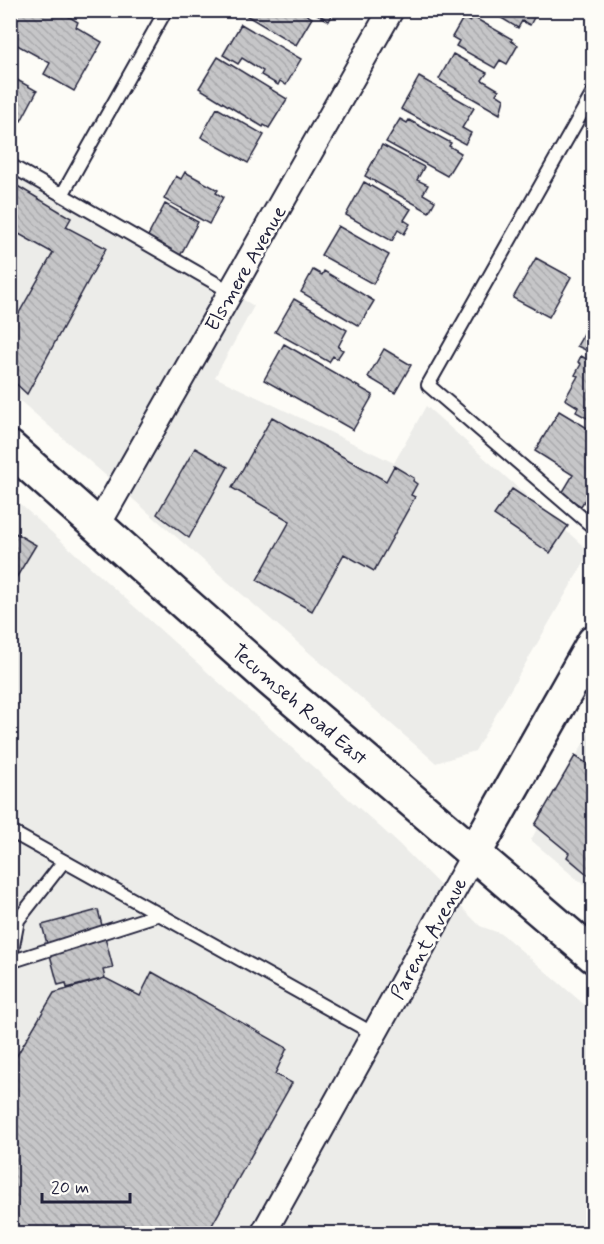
<svg xmlns="http://www.w3.org/2000/svg" width="604" height="1244" viewBox="0 0 604 1244" font-family="Mynerve,sans-serif">
	<defs>
		<pattern id="building-back-hatch" width="6" height="6" patternUnits="userSpaceOnUse" patternTransform="scale(1.5)"><rect width="6" height="6" fill="#c6c6c8"/><path d="M-1 5l2 2M0 0l6 6M5-1l2 2" fill="none" stroke="#aaaaad"/></pattern>
	</defs>
	<rect width="100%" height="100%" fill="#fdfcf7"/>
	<filter id="ink" filterUnits="userSpaceOnUse"><feTurbulence type="fractalNoise" baseFrequency=".0167" numOctaves="2"/><feDisplacementMap in="SourceGraphic" scale="12" xChannelSelector="R" yChannelSelector="G"/><feConvolveMatrix kernelMatrix="1 2 1 2 8 2 1 2 1" color-interpolation-filters="sRGB"/></filter>
	<g filter="url(#ink)">
		<path fill="#ecece9" d="M11,165l243,141 -39,71 179,86 32,-57 164,146 -115,199 -39,12 -425,-370z
			M10,495l389,349 81,82 22,8 91,78v221h-582z
			M593,725v168l-62,-53z"/>
		<path fill="url(#building-back-hatch)" stroke="#22223b" stroke-width="1.5" d="M10,10h48l20,12 -2,5 26,15 -28,49 -30,-17 6,-11 -40,-22z
			M237,10h62l13,8 -16,27z
			M310,10h25l-6,11z
			M488,10h46l3,2 -7,13 -8,-4 -4,7z
			M473,17l39,22 -1,2 7,4 -11,19 -7,-4 -5,8 -39,-22 3,-5 -7,-4 11,-19 7,4z
			M241,24l60,35 -15,26 -6,-4 -2,4 -17,-10 2,-4 -21,-13 -4,6 -15,-9z
			M453,54l34,19 -5,7 17,10 -3,4 8,5 -4,15 -61,-35z
			M218,57l69,42 -18,29 -5,-3 -1,2 -64,-39z
			M10,76l27,15 -16,30 -11,-6z
			M419,77l55,31 -12,20 9,5 -6,11 -64,-35z
			M217,108l47,27 -16,28 -47,-26z
			M400,119l7,4 2,-3 42,23 -2,3 12,7 -14,23 -61,-34z
			M382,145l42,22 -7,13 11,5 -5,9 12,7 -6,11 -64,-36z
			M185,172l33,18 -2,3 7,4 -14,27 -45,-25 12,-23 5,3z
			M364,182l47,27 -7,11 6,4 -6,10 -6,-4 -6,11 -46,-26z
			M14,184l57,34 -5,9 40,21 -79,146 -17,-16v-49l43,-76 -43,-24v-43z
			M165,204l33,18 -18,34 -33,-18z
			M338,226l51,29 -16,29 -52,-29z
			M536,258l35,19 -22,40 -36,-19z
			M313,270l9,5 2,-4 50,30 -15,25 -58,-34z
			M294,299l53,31 -9,17 5,3 -6,9 -4,-3 -4,6 -54,-30z
			M594,316v38l-17,-8z
			M284,344l89,51 -20,35 -89,-50z
			M384,349l27,16 -16,28 -27,-16z
			M581,356l13,7v59l-18,-10 2,-5 -13,-8 13,-23 -3,-1 6,-11 -3,-2z
			M559,411l35,21v53l-13,21 -20,-11 12,-20 -38,-24z
			M272,417l114,64 8,-15 20,12 -1,3 4,3 -6,11 4,2 -41,74 -30,-17 -32,57 -55,-31 33,-59 -58,-33z
			M195,448l33,19 -39,71 -32,-24z
			M512,489l56,37 -18,27 -56,-38z
			M10,530l26,15 -26,43z
			M575,756l19,12v112l-27,-23 2,-4 -34,-28z
			M98,910l15,58 -10,2 2,8 -38,10 -1,-5 -8,2 -16,-60z
			M152,972l135,76 -12,26 17,9 -85,151h-197v-167l44,-74 51,-15 35,18z"/>
		<g fill="none" stroke-linecap="round" stroke-linejoin="round">
			<defs>
				<path id="lane" d="M594,91l-166,294 166,143
					M10,165l221,127
					M62,195l104,-185
					M574,680l20,11
					M10,831l364,203
					M10,961l8,-41 46,-59
					M10,962l150,-48"/>
				<path id="street" d="M98,525l293,-515
					M263,1234l211,-380"/>
				<path id="secondary" d="M10,448l261,232 323,276
					M474,854l120,-212"/>
			</defs>
			<use href="#lane" stroke="#22223b" stroke-width="16"/>
			<use href="#street" stroke="#22223b" stroke-width="28"/>
			<use href="#secondary" stroke="#22223b" stroke-width="38"/>
			<use href="#lane" stroke="#fdfcf7" stroke-width="12"/>
			<use href="#street" stroke="#fdfcf7" stroke-width="24"/>
			<use href="#secondary" stroke="#fdfcf7" stroke-width="33"/>
		</g>
	</g>
	<g text-anchor="middle" stroke-width="5" stroke-linejoin="round" paint-order="stroke">
		<g font-size="20" fill="#22223b" stroke="#fdfcf7">
			<text transform="translate(245 268) rotate(-60)" y="7">Elsmere Avenue</text>
			<text transform="translate(300 704) rotate(41)" y="7">Tecumseh Road East</text>
			<text transform="translate(428 938) rotate(-61)" y="7">Parent Avenue</text>
		</g>
	</g>
	<rect width="604" height="1244" fill="none" stroke="#fdfcf7" stroke-width="36"/>
	<rect x="18" y="18" width="568" height="1208" fill="none" stroke="#22223b" stroke-width="2" filter="url(#ink)"/>
	<path d="M42 1193v9h88v-9" fill="none" stroke="#22223b" stroke-width="3"/>
	<text x="51" y="1193" font-size="18" fill="#22223b" stroke="#fdfcf7" stroke-width="4.5" paint-order="stroke">20 m</text>
</svg>
